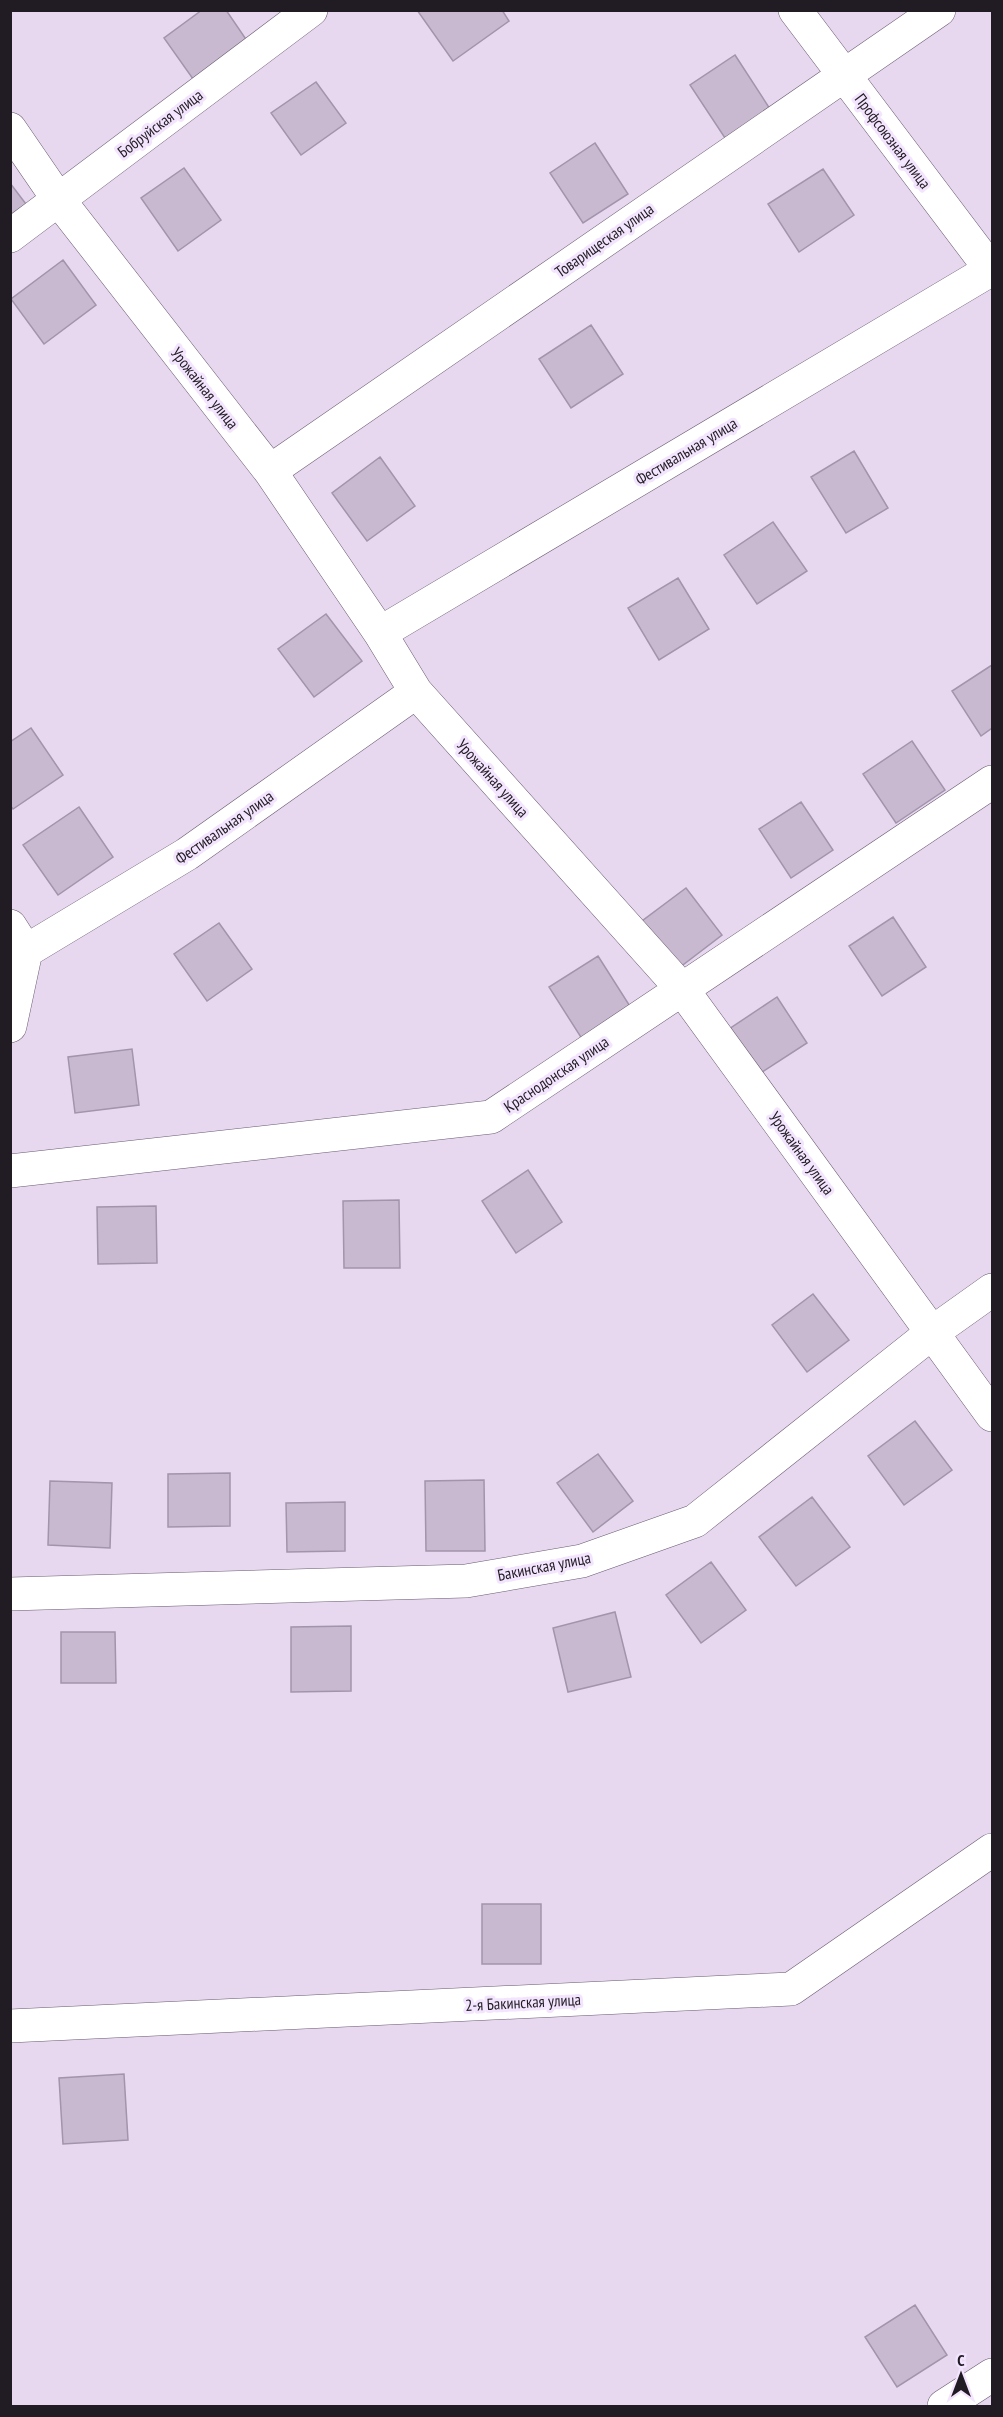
<svg xmlns="http://www.w3.org/2000/svg" width="1003" height="2417" viewBox="0 0 1003 2417" font-family="'PT Sans Narrow',sans-serif">
	<rect width="100%" height="100%" fill="#e7d8f0"/>
	<path fill="#c8b9d1" stroke="#a294ab" stroke-width="1.5" d="M202,10h24l26,38 -54,38 -34,-48z
		M417,10h85l7,11 -56,40z
		M735,55l35,54 -45,29 -35,-53z
		M316,82l30,41 -45,32 -30,-42z
		M595,143l33,51 -45,29 -33,-50z
		M184,168l37,52 -43,31 -37,-53z
		M823,169l31,46 -55,37 -31,-48z
		M10,183l16,21 -16,11z
		M63,260l33,45 -52,39 -33,-45z
		M591,325l32,49 -52,34 -32,-49z
		M854,451l34,57 -42,25 -35,-56z
		M380,457l35,49 -48,35 -35,-48z
		M773,522l34,49 -50,33 -33,-49z
		M678,578l31,51 -50,31 -31,-52z
		M326,614l36,47 -48,36 -36,-48z
		M992,665v63l-11,8 -29,-45z
		M31,728l32,47 -50,34 -3,-4v-63z
		M912,741l33,49 -49,33 -33,-49z
		M801,802l32,48 -42,28 -32,-49z
		M79,807l34,50 -55,38 -35,-50z
		M686,888l36,47 -47,36 -37,-47z
		M893,917l33,50 -44,29 -33,-50z
		M219,923l33,46 -45,32 -33,-47z
		M598,956l35,55 -49,31 -35,-55z
		M777,997l30,46 -48,31 -30,-45z
		M132,1049l7,56 -64,8 -7,-56z
		M528,1170l34,52 -46,31 -34,-52z
		M399,1200l1,68h-56l-1,-67z
		M156,1206l1,57 -59,1 -1,-57z
		M813,1294l36,46 -42,32 -35,-47z
		M915,1421l37,49 -48,35 -36,-49z
		M598,1454l35,47 -40,31 -36,-49z
		M230,1473v53l-62,1v-53z
		M484,1480l1,71h-59l-1,-70z
		M50,1481l62,2 -2,65 -62,-3z
		M812,1497l38,50 -54,39 -37,-49z
		M345,1502v49l-58,1 -1,-49z
		M711,1562l35,48 -45,33 -35,-48z
		M615,1612l16,65 -63,15 -15,-64z
		M351,1626v65l-60,1v-65z
		M61,1632h54l1,51h-55z
		M482,1904h59v60h-59z
		M124,2074l4,66 -65,4 -4,-66z
		M915,2305l32,50 -50,32 -32,-50z"/>
	<g fill="none" stroke-linecap="round" stroke-linejoin="round">
		<defs>
			<path id="minor" d="M795,10l197,261
				M10,129l48,70 212,272 110,162 36,59 266,297 310,426
				M10,236l301,-226
				M270,471l669,-461
				M380,633l612,-364
				M10,926l16,25
				M26,951l161,-97 229,-162
				M10,1026l16,-75
				M10,1171l481,-54 501,-335
				M10,1594l456,-13 116,-20 113,-40 238,-189 59,-42
				M10,2026l781,-37 201,-139
				M944,2406l48,-31"/>
		</defs>
		<use href="#minor" stroke="#685b70" stroke-width="34"/>
		<use href="#minor" stroke="#fff" stroke-width="33"/>
	</g>
	<g text-anchor="middle" stroke-width="6" stroke-linejoin="round" paint-order="stroke">
		<g font-size="16" fill="#211c24" stroke="#f4e5fe">
			<text transform="translate(160 123) rotate(-37)" y="6">Бобруйская улица</text>
			<text transform="translate(893 141) rotate(53)" y="6">Профсоюзная улица</text>
			<text transform="translate(604 240) rotate(-35)" y="6">Товарищеская улица</text>
			<text transform="translate(205 388) rotate(52)" y="6">Урожайная улица</text>
			<text transform="translate(686 451) rotate(-31)" y="6">Фестивальная улица</text>
			<text transform="translate(493 778) rotate(48)" y="6">Урожайная улица</text>
			<text transform="translate(224 827) rotate(-35)" y="6">Фестивальная улица</text>
			<text transform="translate(556 1074) rotate(-34)" y="6">Краснодонская улица</text>
			<text transform="translate(802 1153) rotate(54)" y="6">Урожайная улица</text>
			<text transform="translate(544 1566) rotate(-11)" y="6">Бакинская улица</text>
			<text transform="translate(523 2002) rotate(-3)" y="6">2-я Бакинская улица</text>
		</g>
	</g>
	<rect width="1003" height="2417" fill="none" stroke="#211c24" stroke-width="24"/>
	<g transform="translate(961 2375)" stroke="#f4e5fe" stroke-width="4.5" paint-order="stroke">
	<path d="M0-4.5L10 22L0 15L-10 22Z" fill="#211c24"/>
	<text y="-9" font-size="16" font-weight="bold" text-anchor="middle" fill="#211c24">С</text>
	</g>
</svg>
